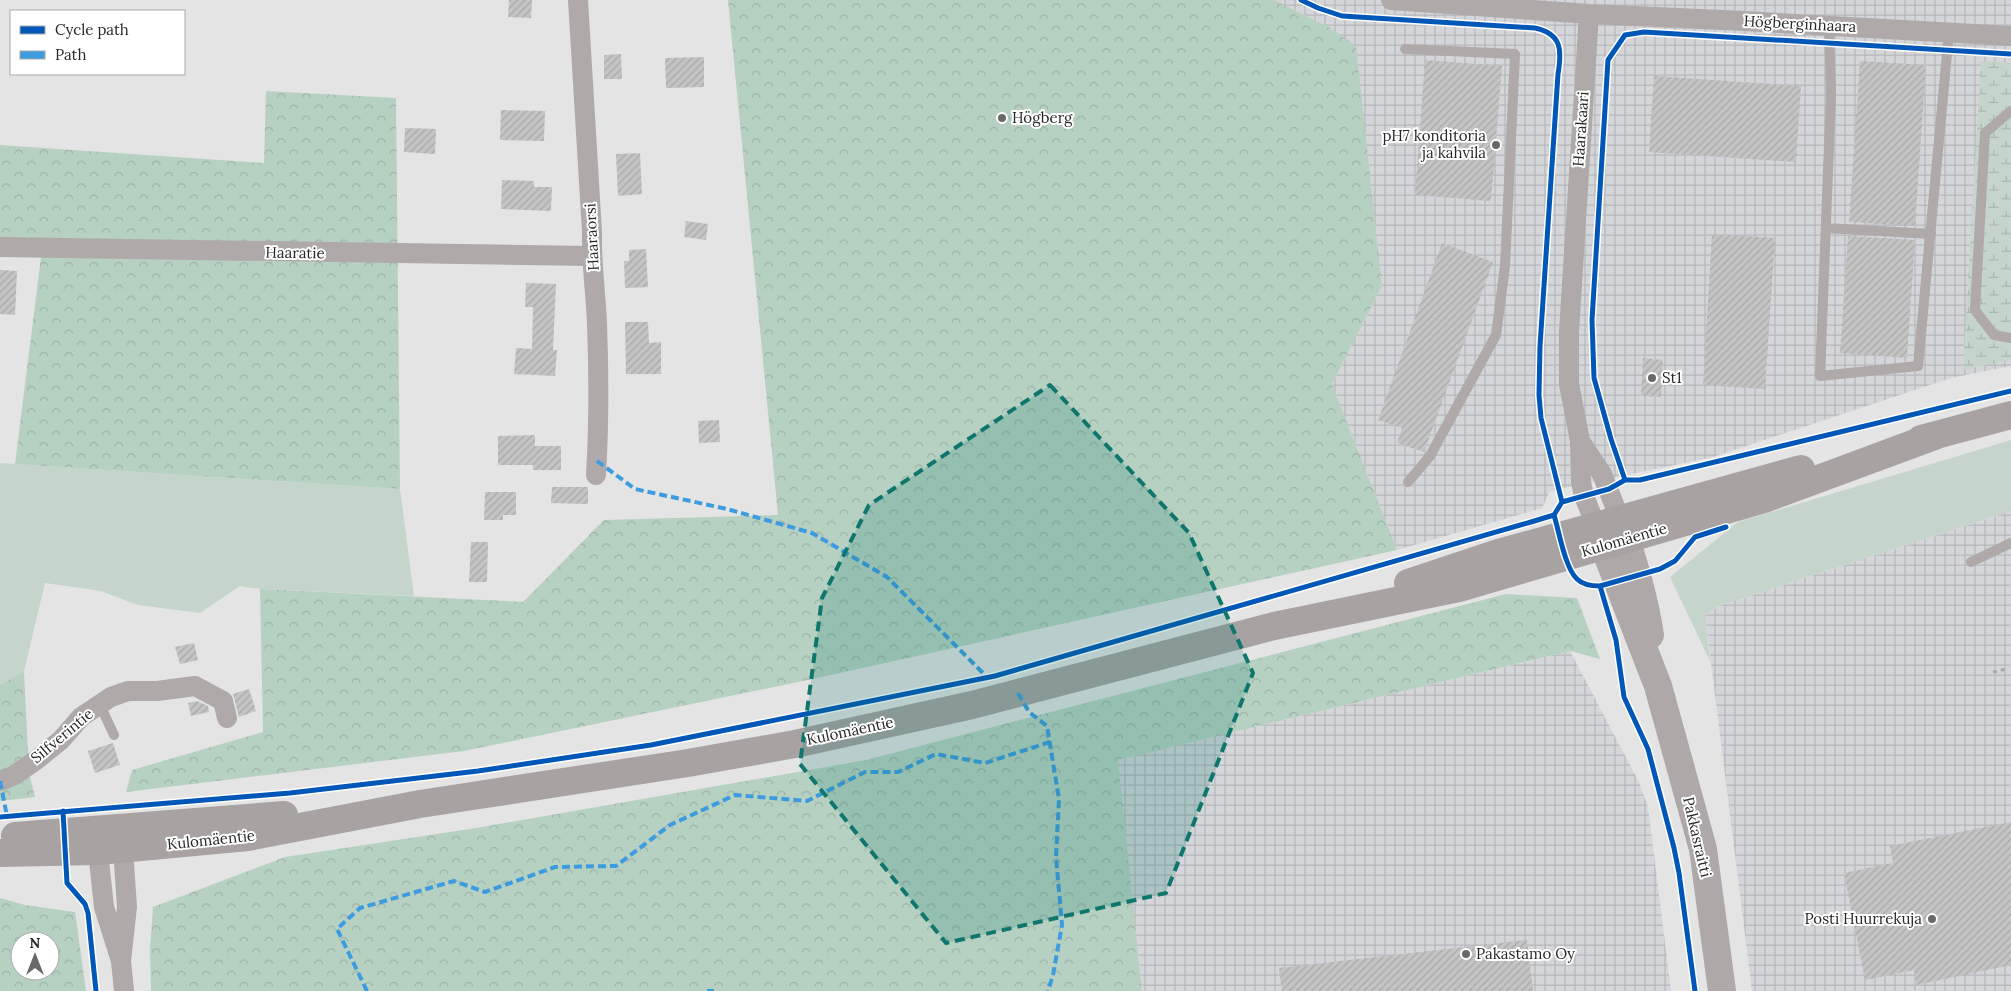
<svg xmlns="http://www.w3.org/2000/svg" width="2011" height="991" viewBox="0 0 2011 991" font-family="Lora,serif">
	<defs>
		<pattern id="industrial-grid" width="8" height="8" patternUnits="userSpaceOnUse" patternTransform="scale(1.25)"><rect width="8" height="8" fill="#d4d6da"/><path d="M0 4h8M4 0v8" fill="none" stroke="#b6b8bb"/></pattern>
		<pattern id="forest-crowns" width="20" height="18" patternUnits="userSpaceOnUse" patternTransform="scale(1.25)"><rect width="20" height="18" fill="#b6d1c2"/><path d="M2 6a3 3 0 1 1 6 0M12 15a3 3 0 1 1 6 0" fill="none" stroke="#9cb3a7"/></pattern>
		<pattern id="wetland-marsh" width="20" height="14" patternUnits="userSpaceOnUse" patternTransform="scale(1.25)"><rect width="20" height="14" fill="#c5d5cc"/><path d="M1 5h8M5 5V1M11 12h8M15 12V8" fill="none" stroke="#a9b7af"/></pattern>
		<pattern id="building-hatch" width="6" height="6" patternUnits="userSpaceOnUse" patternTransform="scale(1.25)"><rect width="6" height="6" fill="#c5c4c5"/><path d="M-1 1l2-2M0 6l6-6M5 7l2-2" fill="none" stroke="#a9a8a9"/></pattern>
	</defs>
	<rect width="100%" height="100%" fill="#e4e4e4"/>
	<path fill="url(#industrial-grid)" d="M1274,0h737v366l-60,12 -238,79 -163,34 -8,17 -145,42 -65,-166 50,-98 -53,-259z
		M2011,511v480h-259l-47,-376 14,-9z
		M1570,651l69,131 9,25 23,184h-529l-25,-231z"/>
	<path fill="#c5d5cc" d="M2011,440v71l-292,95 -14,9 5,46 -40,-84 68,-55z
		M0,463l400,26 14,107 -154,-7 -20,-3 -40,27 -62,-8 -37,-14 -56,-8 -21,88 -24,14z"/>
	<path fill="url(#forest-crowns)" fill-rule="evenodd" d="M728,0h546l55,27 27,19 26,240 -50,98 65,166 -589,130 -344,71 -338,41 6,-22 131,-38 -3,-143 263,13 81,-82 174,-5z
		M266,91l130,7 4,391 -385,-25 28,-223 -43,-2v-94l264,18z
		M1506,594l71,4 23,61 -30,-8 -452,109 24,231h-991l-1,-41 3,-43 132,-50 191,-29 390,-68z
		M24,671l5,102 6,24 -35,4v-116z
		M0,898l25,7 50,7 11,79h-86zM20,941h30v30h-30z"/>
	<path fill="url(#wetland-marsh)" d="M1981,61l30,2v297l-48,10z"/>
	<path fill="url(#building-hatch)" d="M509,0h23l-1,18 -23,-1z
		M621,54l1,25h-18v-24z
		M704,57v30l-38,1 -1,-30z
		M1425,60l77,6 -11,135 -76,-6z
		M1860,61l66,4 -11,161 -66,-4z
		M1654,76l147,10 -5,76 -147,-10z
		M501,110l44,1 -1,30 -44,-1z
		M405,128l31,1 -1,25 -31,-2z
		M640,153l2,41 -24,2 -2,-42z
		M502,180l32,1v6h18l-1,24 -50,-2z
		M686,221l22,3 -2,16 -22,-3z
		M1712,234l63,4 -10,151 -62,-4z
		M1848,236l67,4 -8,118 -67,-5z
		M1442,243l51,19 -69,190 -27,-9 5,-15 -24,-8z
		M646,249l2,38 -23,1 -1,-27h5v-11z
		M0,270l17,1 -2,44 -15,-1z
		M526,283l30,1 -3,66h4l-2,26 -41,-2 2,-26 16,1 1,-42h-8z
		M625,322h23l1,21 12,-1v32h-35z
		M1643,358l20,2 -2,37 -20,-1z
		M719,420l1,22 -21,1 -1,-22z
		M535,435v11h26v24h-28v-5h-35v-29z
		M552,487h36v17l-37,-1z
		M485,492h31v23h-13v5h-19z
		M471,542h17l-1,40h-18z
		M194,643l4,17 -18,4 -5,-17z
		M249,689l7,22 -17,6 -6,-23z
		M197,701l11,5 1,6 -18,4 -3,-13z
		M113,743l7,22 -25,8 -7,-22z
		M2011,822v143l-94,20 -3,-15 -49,10 -21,-107 49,-10 -3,-17z
		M1527,940l6,51h-251l-3,-23z"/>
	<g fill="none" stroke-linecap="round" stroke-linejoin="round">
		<path stroke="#aca8a8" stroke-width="3" stroke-dasharray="4 4" stroke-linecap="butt" d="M1993,672l14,-3"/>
		<path stroke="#afa9a9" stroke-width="10" d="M1829,26l2,68 -11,282 98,-10 31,-334
			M1405,49l110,5 -10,212 -9,69 -66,121 -22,26
			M2011,111l-26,22 -10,177 19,25 17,3
			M1826,228l105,6
			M1971,562l40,-19
			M100,705l14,30"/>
		<path stroke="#afa9a9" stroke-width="20" d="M578,0l14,232c-1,31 4,62 5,92 2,51 2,100 -1,151
			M1391,0l198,14 -20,318v52l11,57 1,41 3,14 12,30
			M1589,14l155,7 267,15
			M0,247l591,9
			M1580,441l22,33 18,45
			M0,781l13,-5 22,-15 26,-21 20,-23 30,-20 17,-6h29l38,-5 28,15 4,17
			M121,961l6,-54 -4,-58 -16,-20 -9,22 6,56 17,54 3,30"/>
		<path stroke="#aea8a8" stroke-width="28" d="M1620,519c12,39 24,76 30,116
			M1596,526l62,160 45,163 19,142"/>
		<path stroke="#a8a2a2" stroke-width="28" d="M1921,439l90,-24
			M1408,583l87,-29 306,-85
			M15,836l269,-21
			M0,853l98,-2 150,-14 172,-33 268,-41 107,-19 177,-39 302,-79 185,-38 305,-89 173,-64"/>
		<path stroke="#3d9ce0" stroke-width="4" stroke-dasharray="8 4" stroke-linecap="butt" d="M597,461l38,28 92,20 85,24 75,44 100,100
			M1018,693l11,19 18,14 12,73 -3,58 6,68 -9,50 -5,16
			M0,781l7,35
			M367,991l-30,-62 23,-21 94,-27 31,11 70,-25 61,-1 54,-41 65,-30 72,6 58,-29h33l38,-18 49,9 65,-21
			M707,991h7"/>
		<defs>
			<path id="cycleway" d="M1301,0l17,8 24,8 193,12c27,6 27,22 23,46l-18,272 -1,49 2,23 21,84
				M1625,480l-14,-41 -17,-61 -2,-58 16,-260 17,-25 19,-3 367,22
				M1554,515c5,16 11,53 23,64 6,6 15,7 23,7
				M63,811l4,72 18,21 3,9 8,78
				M0,817l290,-24 188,-22 173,-26 344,-69 536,-154 23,-7 8,-13 47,-13 16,-9h15l371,-89
				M1695,991l-16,-118 -5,-25 -26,-99 -24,-52 -8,-57 -16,-54 60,-17 15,-8 20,-24 31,-10"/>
		</defs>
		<use href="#cycleway" stroke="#fff" stroke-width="8"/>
		<use href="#cycleway" stroke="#0057b8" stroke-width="5"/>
	</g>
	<path fill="#0f766e" fill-opacity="0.2" stroke="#0f766e" stroke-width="4" stroke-dasharray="10 6" stroke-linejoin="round" d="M1050,385l139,148 64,140 -87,220 -220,50 -146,-179 22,-166 47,-93z"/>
	<g fill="#696969" stroke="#fff" stroke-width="2">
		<circle cx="1002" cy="118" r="5"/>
		<circle cx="1496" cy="145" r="5"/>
		<circle cx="1652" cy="378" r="5"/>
		<circle cx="1932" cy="919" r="5"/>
		<circle cx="1466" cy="954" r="5"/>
	</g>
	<g text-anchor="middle" stroke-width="4" stroke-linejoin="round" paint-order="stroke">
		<g font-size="15" fill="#272727" stroke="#fff">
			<text transform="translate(1800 24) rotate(3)" y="5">Högberginhaara</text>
			<text transform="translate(1581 129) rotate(-86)" y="5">Haarakaari</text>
			<text transform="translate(592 237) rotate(-93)" y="5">Haaraorsi</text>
			<text transform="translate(295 253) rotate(1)" y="5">Haaratie</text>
			<text transform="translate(1624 540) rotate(-16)" y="5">Kulomäentie</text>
			<text transform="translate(850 731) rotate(-12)" y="5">Kulomäentie</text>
			<text transform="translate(62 736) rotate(-40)" y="5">Silfverintie</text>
			<text transform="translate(1697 837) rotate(77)" y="5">Pakkasraitti</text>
			<text transform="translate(211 840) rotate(-6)" y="5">Kulomäentie</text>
		</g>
		<g font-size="15" fill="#272727" stroke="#fff" text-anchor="start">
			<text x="1012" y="123">Högberg</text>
			<text x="1486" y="141" text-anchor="end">pH7 konditoria<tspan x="1486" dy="17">ja kahvila</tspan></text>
			<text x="1662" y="383">St1</text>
			<text x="1922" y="924" text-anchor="end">Posti Huurrekuja</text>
			<text x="1476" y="959">Pakastamo Oy</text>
		</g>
	</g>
	<rect x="10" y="10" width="175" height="65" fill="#ffffff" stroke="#a9a9a9"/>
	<rect x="20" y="26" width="25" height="8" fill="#0057b8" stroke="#a9a9a9"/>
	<text x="55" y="35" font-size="15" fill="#272727">Cycle path</text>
	<rect x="20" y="51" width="25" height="8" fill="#3d9ce0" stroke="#a9a9a9"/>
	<text x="55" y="60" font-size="15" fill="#272727">Path</text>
	<g transform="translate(35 956)"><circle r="24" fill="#ffffff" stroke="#a9a9a9"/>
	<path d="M0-4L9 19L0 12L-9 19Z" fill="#696969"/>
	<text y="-8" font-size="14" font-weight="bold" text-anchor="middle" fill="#272727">N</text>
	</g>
</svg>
